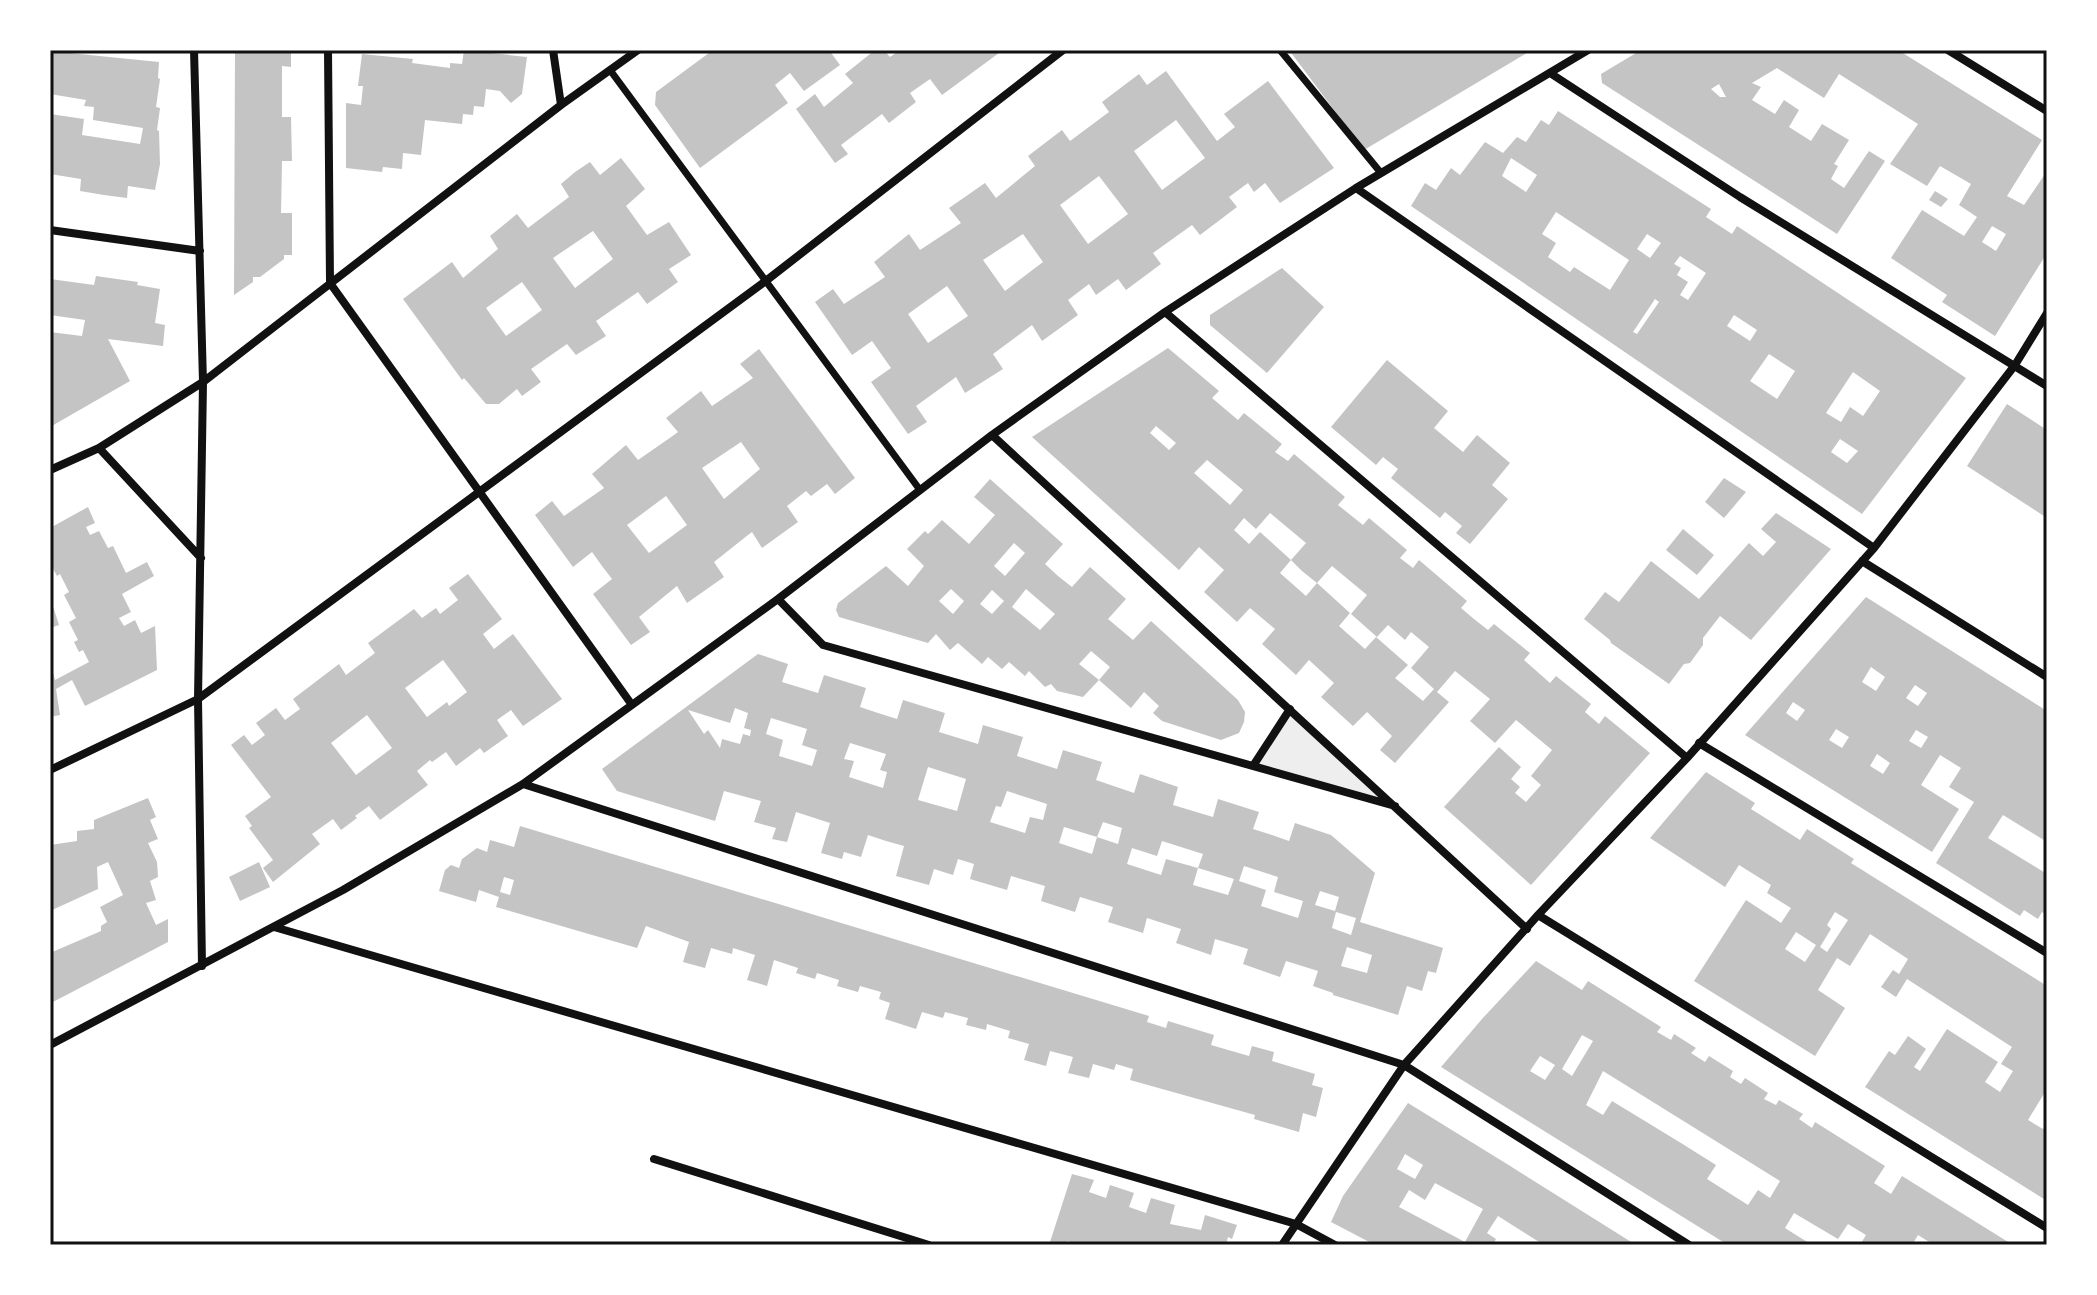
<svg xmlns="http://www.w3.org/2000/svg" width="2097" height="1295" viewBox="0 0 2097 1295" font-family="'Playfair Display',serif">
	<rect width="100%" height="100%" fill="#fff"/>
	<path fill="#eee" d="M1290,709l107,97 -144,-40z"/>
	<path fill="#c4c4c4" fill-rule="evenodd" d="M235,50h56v17l-9,-1v51h9l1,44h-10l-1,52h11v42h-8v4l-24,18h-7v5l-19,13z
		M464,50l63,7 -5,37 -11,9 -11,-12 -14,-2 -2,18 -10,-1 -1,9 -10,-1 -1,10 -37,-4 -4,35 -18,-2 -1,16 -19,-2 -1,5 -36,-4v-65l15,2 2,-19h-5l4,-32 51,5 -1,4 38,5v-5l12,1z
		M713,50h116l11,15 -36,26 -14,-18 -15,12 13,18 -88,65 -45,-63 1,-13z
		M875,50h9l6,7 10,-7h103l-61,45 -12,-16 -20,14 6,9 -27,21 -7,-9 -41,31 7,9 -13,9 -39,-54 19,-15 9,13 29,-24 -8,-9z
		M1289,50h243l-168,100z
		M1641,50h257l144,90 -35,56 17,9 23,-34v82l-52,83 -53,-34 5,-7 -56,-37 31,-48 42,26 13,-19 -18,-12 12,-21 -31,-18 -13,20 -37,-22 28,-40 -79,-50 -15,24 -47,-30 -25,15 9,4 -9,13 23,14 9,-14 15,10 -10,17 22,14 11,-17 27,16 -15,24 4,2 -7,13 13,9 25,-37 16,10 -48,73 -235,-151 -1,-9zM1719,84l7,13h-6l-9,-8zM1992,226l14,8 -10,17 -14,-9z
		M50,51l109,11 -1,16 2,1 -4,28 4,1 -3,22 2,1 1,33 -5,26 -27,-4 -1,12 -23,-3 -24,-4 1,-12 -31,-5v-60l34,5 -2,16 58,9 3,-16 -50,-8 1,-13 -10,-1 2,-6 -36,-6z
		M1166,71l51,70 18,-14 -11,-13 44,-33 66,87 -54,35 -15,-20 -11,9 -6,-9 -19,14 8,10 -37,28 -8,-10 -39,28 8,11 -35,26 -8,-11 -22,16 -7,-11 -21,16 10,15 -36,26 -10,-16 -39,29 10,15 -38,24 -9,-16 -4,3 -36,26 11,16 -19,12 -37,-52 20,-14 -19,-27 -20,14 -37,-53 18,-13 11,15 41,-27 -11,-15 35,-28 11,16 41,-27 -12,-15 36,-25 11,15 39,-32 -7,-10 34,-26 8,11 39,-29 -7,-10 37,-28 8,11zM1176,120l29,38 -43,32 -28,-39zM1099,176l29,38 -40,30 -28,-39zM1023,234l20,28 -38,29 -22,-31zM947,286l21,30 -40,27 -20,-29z
		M1558,111l153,98 -5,8 26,17 5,-8 229,152 -104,136 -451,-308 14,-23 11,7 15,-22 9,7 25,-33 18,11 14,-16 9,5 15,-22 8,5zM1511,158l26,17 -11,17 -24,-16zM1556,212l73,48 -19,30 -36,-23 -4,5 -22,-15 8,-14 -14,-9zM1647,234l14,9 -11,15 -13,-9zM1680,256l26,17 -18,27 -8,-5 8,-13 -11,-7 4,-7 -7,-4zM1655,299l4,3 -22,32 -4,-2zM1734,315l23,15 -7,11 -23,-15zM1769,354l26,17 -18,28 -27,-18zM1853,372l27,19 -17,25 -13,-9 -9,15 -15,-9zM1840,439l18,12 -11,12 -16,-11z
		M621,158l24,31 -19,17 21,29 22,-13 22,33 -22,14 9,13 -31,22 -9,-12 -42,29 10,15 -30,19 -9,-11 -36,25 10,13 -19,14 -5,-7 -18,15h-13l-22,-26 -2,2 -59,-81 49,-37 11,16 35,-29 -8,-13 27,-22 11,14 41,-31 -8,-13 14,-12 15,-10 10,13zM593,231l20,28 -38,29 -22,-30zM522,282l20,28 -36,26 -20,-28z
		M1935,191l13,8 -7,8 -12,-7z
		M1282,268l42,39 -57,66 -57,-48v-10z
		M96,276l42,6 -1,3 23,4 -5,34 10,2 -2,21 -55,-7 22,42 -80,46v-95l32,4 3,-16 -35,-5v-36l44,6z
		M1168,348l51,43 -7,7 26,22 6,-7 38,31 -7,8 13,9 6,-7 51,43 -7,8 25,20 6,-7 38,32 -7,8 13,10 6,-8 48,41 -6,7 13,11 14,11 6,-6 36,29 -6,7 26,23 6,-7 35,28 -6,8 14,12 6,-8 45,37 -119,132 -87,-78 55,-60 22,20 -10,12 9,8 -5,6 11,9 15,-17 -10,-9 21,-26 -36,-30 -21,23 -25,-22 20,-22 -35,-28 -18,21 12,10 -54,61 -15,-13 12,-14 -25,-24 -14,14 -32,-29 13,-14 -25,-23 -13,15 -34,-31 13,-15 -25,-21 -13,14 -33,-30 20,-22 -25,-23 -20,23 -147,-133zM1156,426l20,17 -7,7 -19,-17zM1207,460l36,30 -13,15 -36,-32zM1270,513l36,30 -15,17 11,11 15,12 15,-17 35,29 -16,19 26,23 11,-12 17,15 6,-8 18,15 -18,21 23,21 -11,12 -28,-23 13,-13 -32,-28 -11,12 -26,-23 11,-13 -33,-30 -11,13 -26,-23 11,-13 -31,-28 -11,12 -15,-14 10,-12 12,11z
		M759,349l96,129 -20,16 -8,-10 -16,12 -5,-5 -19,15 11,16 -36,26 -10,-16 -4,3 -34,27 10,15 -37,26 -10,-17 -38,31 11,15 -19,13 -38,-51 19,-15 -10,-13 -10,-14 -19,15 -38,-52 17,-14 12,15 40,-28 -12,-14 34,-29 12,15 36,-25 4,-3 -12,-14 35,-27 11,15 41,-28 -13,-14zM741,442l19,27 -36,30 -22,-31zM666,496l21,29 -38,28 -22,-28z
		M1387,360l61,51 -14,17 29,24 14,-17 33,28 -18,22 16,14 -38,45 -14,-11 6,-7 -17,-14 -5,6 -49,-40 7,-9 -15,-12 -7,8 -45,-38z
		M2007,404l40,26v88l-80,-52z
		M1724,478l22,14 -22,26 -19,-16z
		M990,479l73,65 -18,20 13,12 14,11 18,-20 36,32 -18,20 25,21 18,-19 87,79 7,12 -1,10 -5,11 -18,7 -59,-19 -9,-8 6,-7 -15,-14 -13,16 -32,-28 11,-13 -19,-16 -12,13 20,16 -16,17 -26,-6 -6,-7 -6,3 -16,-16 -4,5 -16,-14 -7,7 -14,-12 -6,7 -24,-21 -8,7 -14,-16 -8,9 -89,-26 -3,-7 2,-7 48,-37 22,20 16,-20 -17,-17 18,-18 3,3 14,-14 27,24 26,-29 -21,-18zM1014,543l11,10 -20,23 -11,-10zM951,589l13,12 -11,13 -14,-13zM1026,589l29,25 -15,16 -28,-23zM992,590l12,11 -12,13 -12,-10z
		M88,507l7,16 -9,4 4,8 9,-4 9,17 5,-2 13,27 21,-11 7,14 -32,18 9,18 -12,6 5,8 11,-6 6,13 14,-7 2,44 -72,36 -13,-26 -16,9 4,26 -10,2v-56l5,19 34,-18 -6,-12 -4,2 -5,-10 4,-2 -9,-18 7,-4 -12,-23 5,-3 -9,-18 -3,2 -7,-13v-35z
		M1776,513l55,36 -80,91 -31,-24 -17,22v7l-13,18 -6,1 -15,20 -58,-41 -1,-3 -26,-21 21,-27 14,10 32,-41 48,38 50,-56 14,13 13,-14 -15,-13z
		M1683,529l31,26 -17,20 -31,-25z
		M468,574l34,45 -19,15 11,15 19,-15 49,65 -39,27 -12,-16 -14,10 11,16 -24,17 -4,-5 -24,18 -10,-14 -14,10 -2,-2 -13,11 11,14 -48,35 -11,-14 -14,10 2,2 -16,12 -8,-11 -21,15 8,10 -47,38 -10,-14 10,-8 -24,-32 3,-2 -7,-10 26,-19 -40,-52 13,-10 8,10 13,-10 -9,-12 20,-15 9,12 15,-11 -7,-10 46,-35 7,11 29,-22 -7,-10 46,-34 8,9 14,-10 4,6 18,-14 -9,-12zM443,660l24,32 -18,14 -2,-4 -20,15 -22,-29zM367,715l25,33 -36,27 -25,-32z
		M1866,597l181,114v131l-44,-27 -15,23 59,36v42l-5,-4 -4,7 -14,-9 -4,6 -84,-53 38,-61 -25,-15 12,-19 -21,-13 -19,30 38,24 -27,43 -187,-117zM1871,667l14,10 -9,14 -14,-9zM1915,685l12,8 -9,13 -12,-8zM1793,702l12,8 -8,11 -11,-8zM1836,729l13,8 -7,11 -13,-8zM1916,730l12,7 -7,11 -12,-7zM1877,754l13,9 -7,11 -13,-8z
		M51,600l8,25 -9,3v-27z
		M758,654l30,10 -6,18 36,11 6,-18 42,13 -6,19 18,6 19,6 6,-19 42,13 -6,19 39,12 5,-19 40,12 -6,19 40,13 6,-19 39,12 -6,18 38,13 6,-19 38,13 -5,18 40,12 5,-18 41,13 -6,17 19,6 17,6 6,-18 36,12 44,38 -15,49 83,26 -7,25 -8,-2 -6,20 -15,-5 -9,29 -65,-20v-2l-20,-7 5,-15 -32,-10 -6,16 -37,-13 5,-15 -13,-4 -20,-6 -4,16 -35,-12 5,-14 -34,-11 -4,15 -35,-11 5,-15 -33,-10 -5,15 -34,-11 4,-15 -34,-10 -4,14 -37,-11 4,-15 -16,-5 -5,16 -19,-6 -5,16 -33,-9 8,-30 -18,-5 -18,-6 -7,22 -17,-5 -2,7 -21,-6 9,-30 -34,-11 -9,30 -15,-3 4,-11 -22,-6 7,-21 -37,-10 -9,30 -98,-30 -15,-22zM735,708l13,5 -4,15 7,2 -1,6 -7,-2 -3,10 -18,-5 -2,9 -12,-18 -4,4 -16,-24 42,13zM771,718l36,11 -5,16 15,5 -5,16 -33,-10 4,-16 -17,-6zM850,743l36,11 -6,16 7,2 -4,16 -34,-11 5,-16 -10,-2zM928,767l38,12 -9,32 -39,-11zM1007,791l40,13 -4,16 -13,-3 -5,16 -35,-11 6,-16 5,1zM1103,822l19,6 -4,16 -21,-7zM1064,827l33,10 -5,17 -33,-11zM1162,841l41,13 -5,14 -32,-9 -5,16 -34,-11 5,-16 25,8zM1244,866l34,11 -4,15 29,9 -5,17 -37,-12 5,-16 -27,-9zM1198,868l36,11 -6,16 -35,-10zM1320,891l19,6 -4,14 -20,-6zM1336,912l20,6 -5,17 -19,-7zM1347,947l25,8 -5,18 -26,-7z
		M1706,772l49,31 -4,6 49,31 7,-11 47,30 -3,4 196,123v107l-2,-1 -17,28 15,9 4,-7v79l-182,-114 24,-36 6,4 13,-19 18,13 -12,18 6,4 27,-42 51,33 -13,20 15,10 13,-21 -12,-7 11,-17 -105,-68 -11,18 -15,-10 12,-17 6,4 9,-15 -38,-25 -20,32 -13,-8 -19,32 27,18 -30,48 -121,-75 52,-81 35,23 10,-15 -24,-15 4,-8 -32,-20 -14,22 -75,-49zM1835,912l13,8 -21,32 -7,-5 11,-18 -4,-4zM1796,932l20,13 -11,17 -20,-13z
		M148,798l8,19 -6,3 8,19 -10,4 9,19 1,15 -8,4 6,19 -10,3 10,22 12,-6v23l-117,61 -1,-50 51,-22v-5l6,-4 -7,-15 23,-12 -15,-33 -11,5 1,22 -48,22v-66l27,-4v-10l17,-2v-9z
		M520,826l629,190 -2,6 19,6 2,-7 46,14 -3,10 38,11 3,-10 22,6 -2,9 43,13 -3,11 11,3 -7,29 -13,-4 -4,19 -45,-13 1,-4 -125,-35 3,-11 -17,-5 -2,6 -21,-6 -4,14 -21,-5 5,-16 -23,-6 -4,15 -22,-6 5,-16 -21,-6 2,-7 -23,-7 -1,6 -20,-5 2,-7 -23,-6 -2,6 -21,-6 -6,17 -31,-10 5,-16 -11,-4 2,-7 -21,-6 -2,6 -21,-6 2,-6 -22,-7 -2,6 -19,-6 2,-5 -24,-8 -7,26 -20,-6 8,-25 -22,-7 -1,6 -21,-6 -6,20 -22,-6 6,-20 -43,-16 -9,22 -141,-41 3,-10 -20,-7 -3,12 -37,-11 6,-21 6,-5 8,3 3,-9 15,-11 10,4 3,-12 24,7zM504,877l10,3 -4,15 -10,-3z
		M259,862l11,25 -30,14 -11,-24z
		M1536,961l46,29 6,-9 73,46 -4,5 14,8 3,-6 22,14 -5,5 14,9 4,-6 24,15 -3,6 11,7 4,-6 23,15 -4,6 12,6 3,-5 24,14 -4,5 13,9 3,-6 70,44 -11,17 17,11 11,-18 111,69h-79l-16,-10 -6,10h-52l6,-10 -18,-11 -10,15 -44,-26 -9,15 27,17h-84l-287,-178 41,-48zM1582,1035l11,6 -21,35 -10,-7zM1540,1056l15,9 -10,15 -15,-9zM1603,1071l177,110 -10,17 -12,-8 -10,15 -41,-26 9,-14 -35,-22 -69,-42 -9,14 -17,-10z
		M1408,1103l99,61 129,81h-92l-46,-29 -11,17 9,6 -3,6h-118l-44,-23 12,-26zM1405,1154l18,11 -8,14 -18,-10zM1435,1183l48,26 -18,33 -66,-35 10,-17 16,10z
		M1072,1174l22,6 -5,12 17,6 4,-13 24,8 -5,14 17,6 5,-15 24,7 -5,19 31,6 4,-15 32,10 -5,14 -4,-2 -2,8h-147l-12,-4 -1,4h-17z"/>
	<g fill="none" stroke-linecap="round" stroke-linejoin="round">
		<path stroke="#111" stroke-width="7" d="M1280,50l101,123
			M610,70l310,420"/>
		<path stroke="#111" stroke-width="8" d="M194,50l9,332 -5,317 4,267
			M328,50l2,233
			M553,50l8,55
			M1948,50l99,61
			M1550,73l190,124 307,189
			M1356,188l518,360
			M50,230l150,21
			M330,283l302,422
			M1165,312l522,446
			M992,435l535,494
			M99,448l102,110
			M50,470l49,-22 104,-66 358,-277 77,-55
			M1862,561l185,116
			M778,599l45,46 572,161
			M1699,743l348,210
			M1253,766l37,-57
			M50,770l148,-71 569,-419 296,-230
			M523,784l881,281 285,180
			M1538,915l509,313
			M274,927l1022,297 39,21
			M50,1045l293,-155 180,-106 255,-185 214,-164 173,-123 191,-124 232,-138
			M654,1159l275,86
			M1282,1245l122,-180 134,-150 149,-157 187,-210 141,-183 32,-52"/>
	</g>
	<rect width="2097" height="1295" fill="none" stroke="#ffffff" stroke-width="104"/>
	<rect x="52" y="52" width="1993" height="1191" fill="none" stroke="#111" stroke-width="3"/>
</svg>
